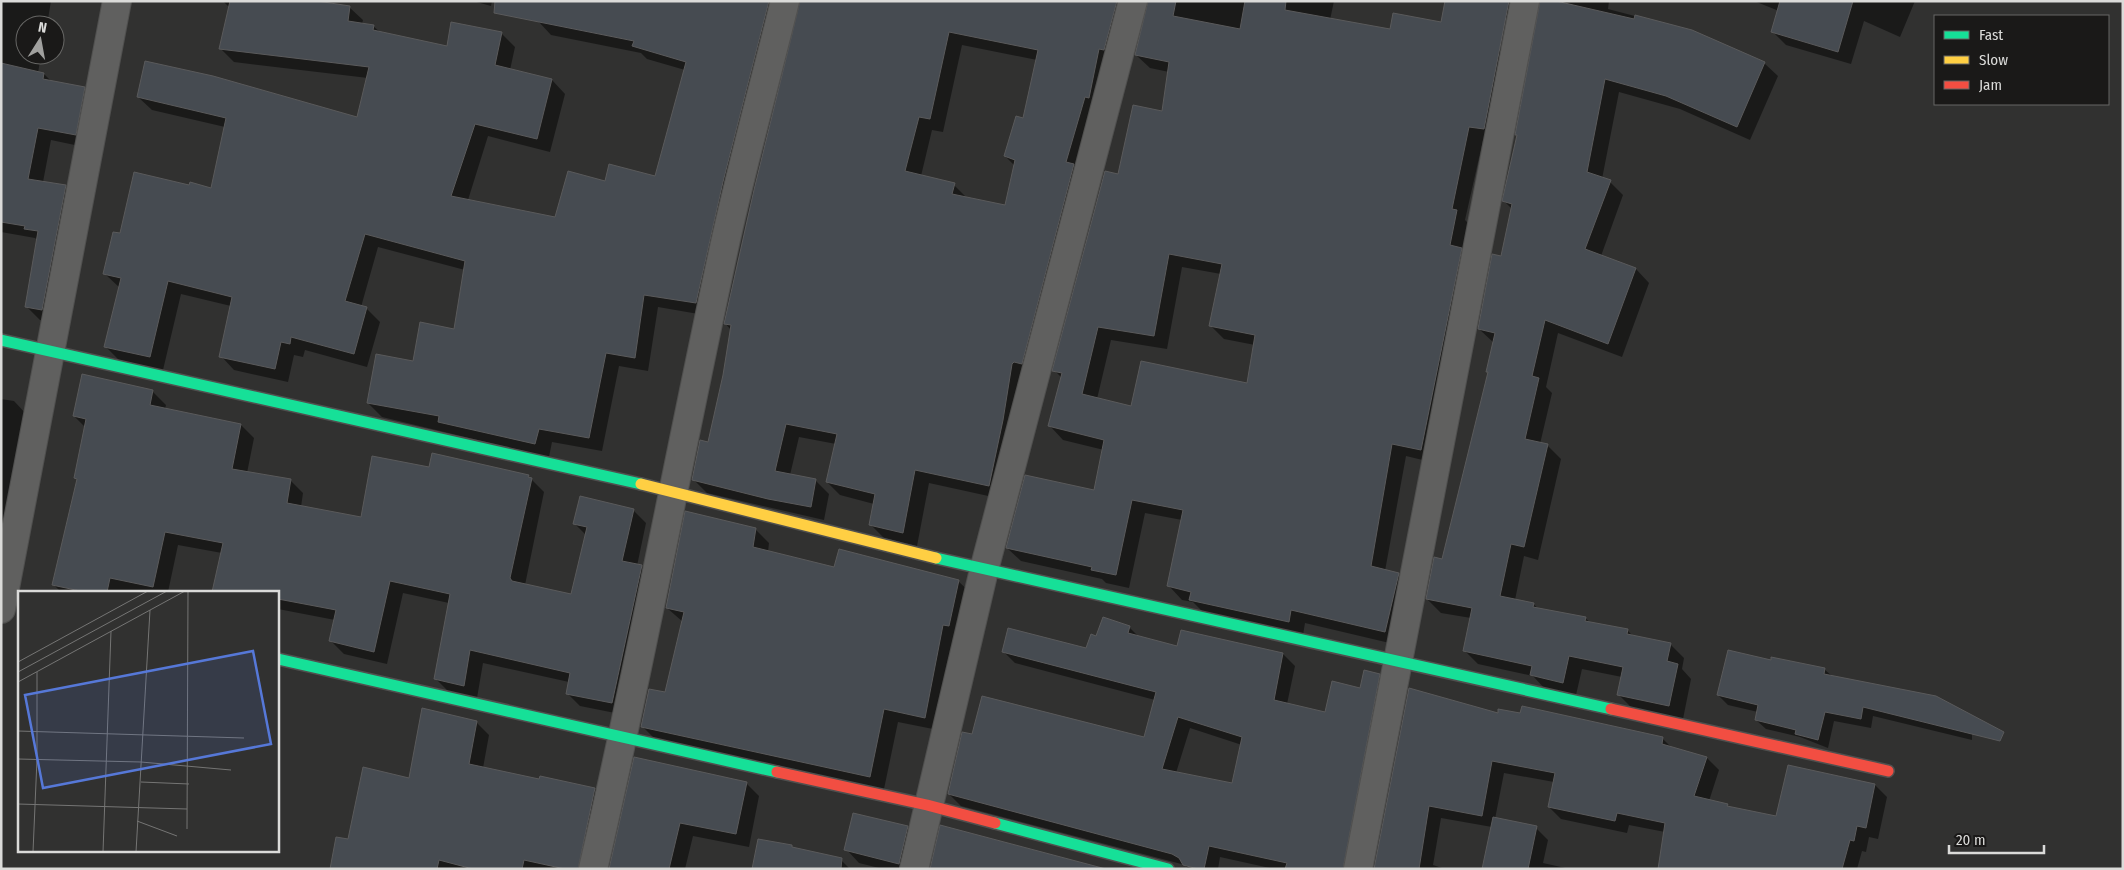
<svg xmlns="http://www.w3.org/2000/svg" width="2124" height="870" viewBox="0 0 2124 870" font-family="'Fira Sans Condensed',sans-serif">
	<rect width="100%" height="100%" fill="#313130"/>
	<path fill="#0007" fill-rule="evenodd" d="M1,1h50l-4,24h-22v30h16l-3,18 6,1 8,8 32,6 14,13 -9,47 -38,-8 -8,42 22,4 14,14 -24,123 -15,-3 -13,-13 11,-66 -3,-3 -34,-6z
		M223,1h84l42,6 14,13 -1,4 11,2 7,6 68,15 53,-14 14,14 -5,23 42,10 13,14 -15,58 -62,-16 -20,64 88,19 49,-36 50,-6 30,-107 -38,-11 -6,-6 -90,-18 -13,-14 4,-20h249l-81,315 -52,-9 -10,64 -29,-5 -17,85 -50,-9 -3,15 -167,-40 -14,-14 46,-40 41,-33 10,-60 -87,-23 -17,60 5,1 14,14 -13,45 -62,-17 -2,7 -9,-2 -6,27 -54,-12 -13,-14 10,-50 -50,-12 -18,76 -44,-10 -13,-13 14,-59 -15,-14 16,-39 69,-48 22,2 13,-62 -73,-17 -14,-13 220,22 10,-41 -134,-16 -14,-14 10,-40z
		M473,1h19l-1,5z
		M801,1h338l-137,498 -73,-16 -12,63 -33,-8 -14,-14 4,-20 -34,-9 -13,-13 9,-38 -37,-7 -9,38 25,5 14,14 -5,26 -117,-27 -14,-14 15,-36 16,-67 7,-46 -6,-7zM962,45l75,15 -14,60 -18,36 10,10 -9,41 -38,-8 -14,-14 -33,-9 11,-46 11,2z
		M1149,1h185l-4,19 170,29 13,13 -15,80 -15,-2 -18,80 5,5 -35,238 -29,-7 -21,115 13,3 14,13 -14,58 -93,-22 -2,12 -99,-22 -11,-11 -11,-2 -13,-14 13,-66 -37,-7 -16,75 -23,-5 -4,-4 -81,-18 -14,-13 88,-56 9,-42 -41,-10 -13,-14 12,-48 -8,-8 65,-195 44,-62 6,-41 -19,-4 -14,-13zM1182,267l39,7 -10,52 13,13 31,6 -7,40 -116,23 -35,-9 14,-59 56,9z
		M1455,1h76l-10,20 -59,-14z
		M1541,1h68l-1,8 84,22 72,32 14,13 -28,64 -70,-31 -61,-17 -17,87 8,3 13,13 -22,61 35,13 13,14 -27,74 -64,-24 -12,54 6,6 -12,51 7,1 14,14 -23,101 -14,-4 -9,44 18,4 6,5 46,9 6,5 36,7 7,7 37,8 13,13 -2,11 9,10 -8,40 -51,-11 -14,-14 4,-17 -40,-8 -6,26 -31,-6 -12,-13 -55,-12 -14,-14 7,-32 -30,-5 -14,-14 16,-39 46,-186 -2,-3 7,-28 -15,-14 23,-72 10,-48 -8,-8 14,-65 -2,-1z
		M1754,1h161l-15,36 -36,-16 -13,43 -65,-19 -13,-13 6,-21z
		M152,391l14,14 -1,4 76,16 13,13 -7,35 43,7 13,13 -2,14 61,11 68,-49 98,7 16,16 -19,93 47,10 14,-60 -11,-11 58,-14 13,13 -9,43 5,1 13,13 -30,135 -45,-9 -13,-13 2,-11 -86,-19 -6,35 -28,-6 -13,-13 13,-76 -46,-10 -16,71 -43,-10 -13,-13 4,-21 -57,-11v-17h-65l9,-39 -44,-8 -10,47 -45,-2v2h-62l-7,-7 24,-104 -3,-3 10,-51 -11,-11z
		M1,399l13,2 14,15 -27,133z
		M756,530l13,13 -1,9 67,17 123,12 14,13 -34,136 -40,-8 -14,67 -228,-49 -14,-14 24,-32 17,-72 -16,-14z
		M1129,627l11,11 38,10 105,6 12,12 -8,38 39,10 53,-39 12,12 -35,182h-82l-54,-12 -2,12h-30l-3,-4 -224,-59 -12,-12 196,-56 10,-38 -140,-37 -12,-12 84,-2 10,-12zM1190,728l52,17 -9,39 -57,-11z
		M1772,661l52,8 8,7 140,45v19l-99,-24 -2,12 -37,-7 -6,27 -28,-11 -34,-8 -10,-9 2,-8 -30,-7 -10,-10z
		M1499,714l163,24 11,11 34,9 12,12 -10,31 21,7 47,10 98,-33 12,12 -9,42 -9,-2 -3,15 -4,-1 -5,18h-198l6,-37 -36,-7 -2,8 -66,-14 -12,-12 5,-25 -50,-9 -9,46 41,9 12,12 -5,23 27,6h-88l10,-42 -51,-9 -8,47 12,4h-70z
		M476,722l13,13 -6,33 57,13 55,8 13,13 -15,67h-261l17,-29 61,-61z
		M635,759l111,24 13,13 -10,51 -56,-11 -8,33h-75z
		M907,828l14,13 -7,28h-31l-24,-6 -13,-14z
		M791,846l3,3 46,10 10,10h-97z"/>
	<path fill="#464b51" stroke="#5a5a5b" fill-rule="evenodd" d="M230,1h87l33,5 -2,15 26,4 -1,5 74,16 4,-24 51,10 -7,33 57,14 -15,60 -62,-15 -24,72 104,21 13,-46 37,10 4,-17 46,12 31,-114 -54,-16 2,-5 -140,-28 1,-12h274l-46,181 -27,121 -52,-8 -9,63 -29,-5 -17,85 -50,-9 -4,15 -97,-22 1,-6 -72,-13 9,-49 37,7 7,-39 34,7 11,-68 -100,-27 -20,67 22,6 -13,47 -63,-17 -1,7 -9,-2 -6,27 -56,-12 13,-60 -64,-16 -18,76 -46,-10 17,-69 -18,-4 10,-42 7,1 14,-61 55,13 1,-3 21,6 15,-70 -89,-21 8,-36 68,15 144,41 12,-50 -150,-18z
		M800,1h317l-13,49 -5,-1 -10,49 -4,-1 -19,65 8,2 -52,200 -8,-2 -2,2 -9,56 -14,66 -74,-16 -12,63 -34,-8 6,-31 -49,-12 11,-48 -51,-10 -11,47 41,8 -5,28 -43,-8 -76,-19 8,-40 8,2 15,-67 8,-50 -7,-1 30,-134zM949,32l89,18 -15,68 -7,-2 -12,40 11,4 -10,45 -53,-11 3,-11 -50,-12 14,-54 11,2z
		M1148,1h28l-3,15 67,13 5,-28h41l-1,9 105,19 3,-16 48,9 4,-21h64l-25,128 -15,-2 -17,82 5,1 -7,35 12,3 -41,202 -29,-6 -21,122 28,7 -14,59 -94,-22 -2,12 -100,-22 2,-8 -24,-6 16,-76 -51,-10 -16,75 -25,-5 1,-3 -86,-19 19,-73 69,15 10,-50 -56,-14 14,-53 -10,-2 53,-200 13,3 15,-69 29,6 7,-49 -34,-7zM1169,254l53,10 -13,62 46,9 -8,48 -106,-22 -10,45 -49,-12 16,-67 56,9z
		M1540,1h16l78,18 1,-4 57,15 73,32 -28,65 -71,-31 -61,-17 -18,93 24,8 -26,69 51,19 -28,76 -63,-24 -13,56 7,2 -14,61 23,5 -24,103 -13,-3 -11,52 34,7 -1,4 53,10 -1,4 43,8 -1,5 44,9 -4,18 11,3 -9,42 -52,-11 6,-28 -54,-11 -6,27 -33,-8 2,-9 -69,-15 9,-43 -46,-9 8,-42 8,2 46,-187h-2l9,-39 -17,-4 14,-75 9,2 11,-52 -10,-3 15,-66h-2z
		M1780,1h73l-15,51 -67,-20z
		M1,63l43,10 -1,6 42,8 -9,48 -38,-7 -10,51 38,6 -24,125 -17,-3 13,-76 -14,-2 1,-3 -24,-4z
		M82,374l71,16 -3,15 91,19 -9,45 59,10 -4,24 74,14 11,-61 57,11 3,-14 97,22 -1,2 4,1 -22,100 2,3 59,13 16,-67 -14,-3 7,-28 54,13 -12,52 20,4 -30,138 -46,-9 4,-21 -100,-23 -6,36 -30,-7 16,-85 -60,-13 -16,71 -45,-11 7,-31 -58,-11v-7h-66l11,-49 -58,-11 -12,55 -43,-9 -3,14h-22l-33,-7 25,-106 -3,-1 12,-59 -13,-3z
		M685,511l71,17 -3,19 81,20 5,-18 120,31 -10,46 -6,-1 -18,93 -41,-9 -14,68 -229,-50 8,-38 16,3 19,-80 -18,-4z
		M1103,617l27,9 -2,7 49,13 4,-16 102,23 -9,47 51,12 7,-31 28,7 4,-18 16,4 -37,195h-58l2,-6 -78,-17 -5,23h-6l-15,-4 -4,-7 -7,-4 -224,-60 14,-62 10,2 10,-38 162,41 12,-45 -154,-40 6,-24 78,20 5,-14 5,2zM1178,717l64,20 -10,46 -70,-14z
		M1728,650l43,10v-3l54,11 -1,6 112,22 68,36 -4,9 -137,-34 -2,12 -36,-7 -7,28 -23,-6 1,-4 -41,-10 3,-15 -41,-10z
		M1409,688l89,25v-4l22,4 2,-7 141,31 -1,7 45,13 -13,39 34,8 -1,2 49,10 12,-51 87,19 -9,44 -9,-2 -3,15 -4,-1 -8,29h-184l7,-46 -48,-10 -2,8 -67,-14 7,-34 -63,-12 -10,55 -53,-10 -10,63h-45z
		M422,708l55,13 -8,43 70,15 1,-3 55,12 -17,81h-13l-41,-9 -2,9h-49l-34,-9 -2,9h-107l6,-32 12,2 15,-72 46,11z
		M634,757l113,25 -11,52 -56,-11 -11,46h-60z
		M853,813l55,13 -9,38 -55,-14z
		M1493,817l44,9 -9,43h-46z
		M940,825l166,44h-176z
		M758,839l34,6v2l50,11 -1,11h-89z"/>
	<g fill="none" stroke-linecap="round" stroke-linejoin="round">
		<defs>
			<path id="street" d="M1,609l116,-608
				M593,869c48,-206 86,-414 131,-621 18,-83 41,-165 61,-247
				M914,869l70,-299 149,-569
				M1358,869l167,-868"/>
			<path id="fast" d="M1,340l640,144
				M936,558l675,151
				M278,659l499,113
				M995,823l173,46"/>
			<path id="slow" d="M641,484l295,74"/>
			<path id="jam" d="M1611,709l277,62
				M777,772l150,33 68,18"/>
		</defs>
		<use href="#street" stroke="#50504f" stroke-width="30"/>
		<use href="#fast" stroke="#50504f" stroke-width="14"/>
		<use href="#slow" stroke="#50504f" stroke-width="14"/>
		<use href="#jam" stroke="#50504f" stroke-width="14"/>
		<use href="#street" stroke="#60605f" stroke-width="28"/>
		<use href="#fast" stroke="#16e098" stroke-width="11"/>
		<use href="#slow" stroke="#ffcf43" stroke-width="11"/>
		<use href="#jam" stroke="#f24e42" stroke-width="11"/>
	</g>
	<g transform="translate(18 591)">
		<rect width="261" height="261" fill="#313130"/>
		<path fill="none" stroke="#757574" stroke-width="1" d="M0,71l130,-71M0,81l149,-81M0,91l167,-91M0,140l226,7M0,168l123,3 90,8M123,191l48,2M0,213l169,5M119,230l40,15M169,238l1,-238M15,261l4,-93v-87M85,261l8,-221M118,261l14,-242"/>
		<path fill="#5678d8" fill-opacity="0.15" stroke="#5678d8" stroke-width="2.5" d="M235,60l18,93 -228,44 -18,-93z"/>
		<rect width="261" height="261" fill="none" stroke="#dbdbd9" stroke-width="2.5"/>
	</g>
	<rect width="2124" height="870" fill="none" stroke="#dbdbd9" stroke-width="5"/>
	<rect x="1934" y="15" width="175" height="90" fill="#1a1918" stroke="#676765"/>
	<rect x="1944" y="31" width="25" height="8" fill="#16e098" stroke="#676765"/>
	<text x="1979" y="40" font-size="15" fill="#dbdbd9">Fast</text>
	<rect x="1944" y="56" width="25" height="8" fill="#ffcf43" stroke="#676765"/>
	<text x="1979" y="65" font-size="15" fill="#dbdbd9">Slow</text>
	<rect x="1944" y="81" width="25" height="8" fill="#f24e42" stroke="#676765"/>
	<text x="1979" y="90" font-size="15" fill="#dbdbd9">Jam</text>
	<g transform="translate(40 40) rotate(11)"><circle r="24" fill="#1a1918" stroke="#676765"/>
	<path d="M0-4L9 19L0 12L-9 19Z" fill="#a0a09e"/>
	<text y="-8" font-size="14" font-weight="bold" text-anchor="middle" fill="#dbdbd9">N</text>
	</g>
	<path d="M1949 845v8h95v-8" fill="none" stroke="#dbdbd9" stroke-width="2.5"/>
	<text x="1956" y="845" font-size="15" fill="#dbdbd9" stroke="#1a1918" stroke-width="4" paint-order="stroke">20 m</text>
</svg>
